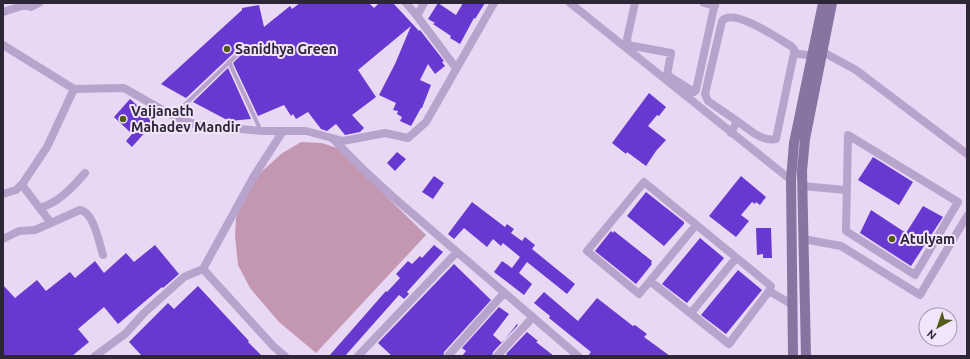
<svg xmlns="http://www.w3.org/2000/svg" width="970" height="359" viewBox="0 0 970 359" font-family="Ubuntu,sans-serif">
	<rect width="100%" height="100%" fill="#e8d8f3"/>
	<path fill="#c397b2" d="M301,142l21,1 15,5 89,87 -110,118 -37,-31 -29,-34 -12,-23 -3,-29 1,-17 10,-33 35,-32z"/>
	<path fill="#6839d0" d="M300,3h69l5,5 5,-5h14l26,28 1,-1 24,31 -2,1 3,4 -10,8 -7,-10 -8,16 11,5 -9,23h-1l-10,18 -11,-5 2,-4 -5,-3 1,-3 -5,-1 3,-7 -17,-8 16,-31 16,-38 -53,44 18,27 -24,18 12,13 -4,4 -15,3 -9,-11 -9,7 -6,-2 -13,-17 -12,7 -3,-5 -2,2 -7,-11 -26,11 -25,-53 11,-11v-2l-2,-2h-3l-53,50 -25,-14 81,-74v-2l17,-3 5,22 26,-21 2,3z
		M438,3l18,12 7,-12h22l-10,16 -1,-1 -14,26 -10,-6 1,-2 -18,-12 2,-1 -7,-4z
		M228,68l23,51 -22,2 -36,-19z
		M649,93l17,14 -7,9 -2,-1 -9,11 18,14 -10,11 -10,15 -19,-14 -1,2 -14,-11z
		M130,99l25,22 -23,26 -6,-6 6,-7 -18,-17z
		M397,152l9,7 -11,12 -8,-8z
		M873,157l40,25 -14,23 -41,-25z
		M434,176l10,7 -11,16 -11,-7z
		M741,176l25,21 -6,8 -4,-3 -1,2 -3,-2 -11,13 8,6 -13,16 -27,-21z
		M646,192l38,30v2l-20,22 -37,-30z
		M472,202l33,25 2,-3 7,5 -3,4 11,8 3,-4 10,8 -3,4 43,35 -8,10 -40,-32 -8,11 13,11 -8,11 -30,-23 8,-11 10,7 8,-11 -17,-14 -2,3 -8,-7 -6,8 -23,-19 -10,11 -6,-5z
		M923,206l20,11 -32,49 -51,-33 11,-23 35,23z
		M756,228h15l1,30h-9v-4l-6,1z
		M611,231l2,2 1,-2 38,30 -1,2 1,1 -16,20 -41,-33z
		M700,238l24,20 -37,45 -25,-19z
		M155,245l24,29 -16,14 -1,-1 -44,37 -14,-17 -26,22 11,13 -17,14h-69v-71l12,13 22,-18 9,11 24,-19 5,6 20,-17 9,12 22,-20 8,9z
		M434,245l9,7 -36,40 2,2 -5,5 -5,-4 -54,61h-16l57,-65 1,1 13,-14 -4,-4 12,-13 4,3 8,-8 2,2z
		M454,264l37,36 -47,52 -1,4h-51l-14,-13z
		M738,270l24,20 -36,44 -25,-19z
		M198,286l51,55 -1,1 14,14h-120l-13,-14 39,-39 6,6z
		M544,292l34,29 19,-23 36,28 2,-1 12,9 -3,3 26,19h-82l3,-4 -42,-34 1,-2 -16,-13z
		M499,307l10,7 -16,21 9,8 15,-19 1,1 -25,27 -1,4h-30l4,-5 -4,-3z
		M527,332l11,9 -2,1 18,14h-45l-3,-2z"/>
	<g fill="none" stroke-linecap="round" stroke-linejoin="round">
		<path stroke="#b8a3cc" stroke-width="4" d="M229,62l32,69
			M173,116l68,-65"/>
		<path stroke="#b8a3cc" stroke-width="8" d="M406,3l11,13
			M424,3l-7,13 39,52
			M570,3l221,177
			M635,3l-8,36 1,5 5,2 38,7 -4,22 27,17 2,-2 19,-87
			M704,3l11,3
			M3,12l22,-7 6,2 8,-4
			M3,45l71,44
			M823,52l33,18 111,84
			M794,53l19,3
			M74,89l50,-1 49,28 24,9 65,6h44l37,10 42,-8 23,5 18,-16 68,-119
			M731,133l6,-12 -29,-20 -3,-7 17,-73c11,-14 57,18 69,25l3,3v4l-18,86c-15,3 -27,-10 -39,-18
			M848,135l110,67 -43,73 -69,-44z
			M333,139l33,33 26,24 186,160
			M22,185l29,38
			M802,186l44,4
			M3,194l13,-4 7,-7 24,-36 27,-58
			M40,208c19,-6 31,-19 45,-35
			M3,239l16,-8 16,-1 45,-20c14,2 19,33 23,45
			M803,239l38,7 79,49 47,-79
			M203,269l51,-93 29,-45
			M650,281l46,-56
			M769,291l2,-5 -127,-104 -57,69 52,43 11,-13 79,63 40,-53 24,14
			M691,313l45,-55
			M95,356l30,-22 19,-21 40,-36 19,-8 71,78 11,9
			M358,356l99,-104
			M448,356l56,-63
			M497,356l36,-39"/>
		<path stroke="#8774a0" stroke-width="10" d="M793,356l-2,-176 3,-37 29,-140
			M806,356l-4,-185 3,-32 27,-136"/>
	</g>
	<g fill="#525b18" stroke="#f2e5fb" stroke-width="1.5">
		<circle cx="227" cy="49" r="4"/>
		<circle cx="123" cy="119" r="4"/>
		<circle cx="892" cy="239" r="4"/>
	</g>
	<g text-anchor="middle" stroke-width="4" stroke-linejoin="round" paint-order="stroke">
		<g font-size="14" font-weight="bold" fill="#2c2636" stroke="#f2e5fb" text-anchor="start">
			<text x="235" y="54">Sanidhya Green</text>
			<text x="131" y="116">Vaijanath<tspan x="131" dy="16">Mahadev Mandir</tspan></text>
			<text x="900" y="244">Atulyam</text>
		</g>
	</g>
	<rect width="970" height="359" fill="none" stroke="#2c2636" stroke-width="8"/>
	<g transform="translate(938 327) rotate(220)"><circle r="19" fill="#f2e5fb" stroke="#a399ac"/>
	<path d="M0-3L7 15L0 10L-7 15Z" fill="#525b18"/>
	<text y="-6" font-size="11" font-weight="bold" text-anchor="middle" fill="#2c2636">N</text>
	</g>
</svg>
